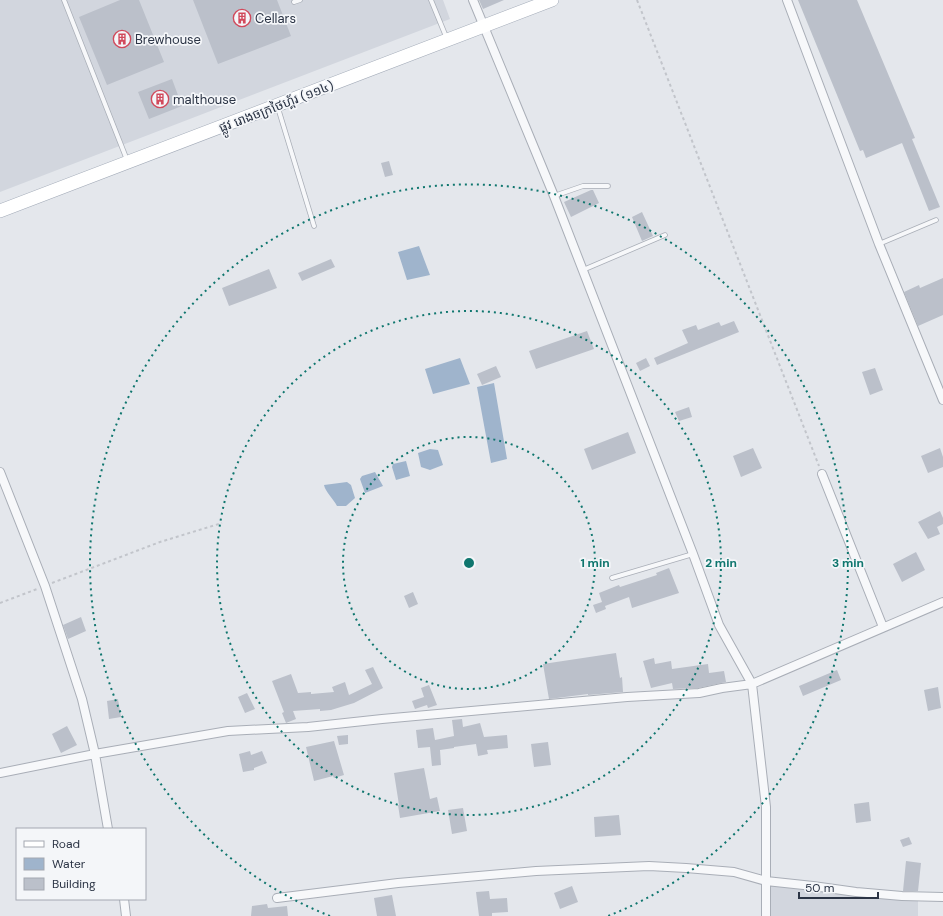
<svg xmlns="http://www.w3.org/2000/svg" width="943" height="916" viewBox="0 0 943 916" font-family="'DM Sans','Noto Sans Khmer',sans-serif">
	<rect width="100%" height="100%" fill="#e4e7ec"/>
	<path fill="#d2d6de" d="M0,0h443l7,19 -450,173z
		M768,884l150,16v16h-149z"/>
	<path fill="#9fb4cc" d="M419,246l11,29 -23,5 -9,-28z
		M460,358l10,26 -37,10 -8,-25z
		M494,383l13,76 -16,4 -14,-76z
		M430,449l8,1 5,15 -13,5 -9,-3 -3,-14z
		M406,461l4,15 -14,4 -4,-13 1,-3z
		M375,472l8,14 -18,7 -5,-14 2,-3z
		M347,482l4,3 4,13 -9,8h-9c-3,-6 -12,-15 -13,-21z"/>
	<path fill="#bbc0ca" d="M120,0h19l25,62 -57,23 -28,-68z
		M193,0h84l14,36 -73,28z
		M479,0h25l-21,9z
		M798,0h59l58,138 -3,1 28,68 -11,4 -27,-68 -36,15 -3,-8 -3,1z
		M172,79l10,27 -33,13 -11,-27z
		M389,161l4,14 -8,2 -4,-14z
		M591,190h2l6,13 -28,14 -7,-15z
		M642,212l11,24 -11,5 -10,-24z
		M331,259l4,8 -33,14 -4,-8z
		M269,269l8,19 -48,18 -7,-18z
		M943,278v37l-25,11 -14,-34 15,-7 1,3z
		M734,321l5,11 -82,33 -3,-7 34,-15 -6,-13 14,-5 2,5 21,-8 2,4z
		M587,331l7,18 -58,20 -7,-18z
		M646,358l4,8 -10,5 -4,-8z
		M496,366l5,11 -19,8 -5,-11z
		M875,368l8,22 -13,5 -8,-23z
		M689,407l3,10 -13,4 -4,-9z
		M628,432l8,21 -44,17 -8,-21z
		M753,448l9,20 -21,9 -8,-21z
		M940,448l3,9v10l-15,6 -7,-17z
		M940,511l3,7v6l-6,3 3,7 -12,5 -10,-17z
		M916,552l9,18 -23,12 -9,-18z
		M669,568l10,25 -47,15 -3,-11 -24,9 1,3 -10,4 -3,-8 9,-3 -3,-9 20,-8 1,2 37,-12 -1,-2z
		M413,592l5,12 -9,4 -5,-12z
		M81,617l5,14 -18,8 -5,-14z
		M616,653l4,25 2,-1 1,15 -35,3v-1l-39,5 -6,-35z
		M654,658l1,6 16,-3 1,8 36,-5 1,9 15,-2 2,11 -28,6 -25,1 -1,-6 -21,5 -8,-27z
		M373,667l10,21 -29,15 -23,7 -11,1v-2l-27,2 3,8 -10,4 -4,-10 2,-1 -12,-31 19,-7 7,19 13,-1v2l23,-2 -2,-5 13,-5 4,13 23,-11 -7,-14z
		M837,670l4,10 -38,16 -4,-10z
		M429,685l8,20 -9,3 -1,-3 -12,4 -3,-8 12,-4 -3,-9z
		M938,687l3,21 -13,3 -4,-21z
		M247,693l8,16 -10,4 -7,-16z
		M118,699l3,18 -12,2 -2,-18z
		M462,719l1,8 17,-4 4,14 23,-2 1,13 -21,2 1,4 -10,2 -2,-12 -22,3v1l-14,2 1,15 -9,1 -2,-19 -12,1 -2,-18 17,-2 2,12 19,-4 -2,-16z
		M67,726l10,19 -16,8 -9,-19z
		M348,735v9l-9,1 -2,-9z
		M334,741l10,34 -10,3 -1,-2 -19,5 -8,-34z
		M548,742l3,23 -17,2 -3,-23z
		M250,751l1,4 11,-4 5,12 -13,5v2l-11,2 -4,-18z
		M424,768l6,31 7,-2 3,14 -40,7 -2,-13h1l-5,-32z
		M869,802l2,19 -15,2 -2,-19z
		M463,808l4,23 -15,3 -4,-24z
		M619,815l2,20 -26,2 -1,-20z
		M909,837l3,7 -9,3 -3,-7z
		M906,861l15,2 -3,28h-15z
		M572,886l6,16 -18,7 -6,-16z
		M489,891l1,8 17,-1 1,14 -16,1v3h-13l-3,-24z
		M392,895l4,21h-19l-3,-18z
		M267,904l1,4 19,-2 1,10h-37l1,-10z"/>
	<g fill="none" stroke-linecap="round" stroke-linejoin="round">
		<defs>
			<path id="lane" d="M64,0l63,160
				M431,0l16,39
				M294,2l6,-2
				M278,108l36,118
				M554,196l29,-10h25
				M879,244l57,-24
				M583,270l82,-35
				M612,578l81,-24"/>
			<path id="street" d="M473,0l81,196 139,358 26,71 33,59 14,123v109
				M787,0l92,244 64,156
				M0,472l45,114 37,113 13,55 13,75
				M822,474l61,153
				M0,773l95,-19 133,-23 80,-4 74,-8 245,-22 72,-4 23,-5 30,-4 191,-82
				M277,898l121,-15 138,-12 113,-5 37,2 48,4 32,9 47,5 43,6 46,4 41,1
				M124,899l2,17"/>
			<path id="primary" d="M0,211l552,-211"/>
		</defs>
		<use href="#lane" stroke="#a9aeb7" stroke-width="5.5"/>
		<use href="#street" stroke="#a9aeb7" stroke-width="10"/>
		<use href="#primary" stroke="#a3abb8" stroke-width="14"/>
		<path stroke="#c2c5cb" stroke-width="2" stroke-dasharray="3 3" stroke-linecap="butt" d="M637,0l182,466
			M52,583l108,-41 62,-19
			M0,603l37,-14"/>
		<use href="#lane" stroke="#f7f8fa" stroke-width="4"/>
		<use href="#street" stroke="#f7f8fa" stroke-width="8"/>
		<use href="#primary" stroke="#fff" stroke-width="13"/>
	</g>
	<g fill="none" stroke="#0f766e" stroke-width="2" stroke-dasharray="2 4">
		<circle cx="469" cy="563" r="126"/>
		<circle cx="469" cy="563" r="252"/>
		<path d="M330 916A379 379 0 1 1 608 916"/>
	</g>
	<defs>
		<symbol id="building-ring" viewBox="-11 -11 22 22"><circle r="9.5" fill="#f4f6f9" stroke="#d1495b" stroke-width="1.5"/><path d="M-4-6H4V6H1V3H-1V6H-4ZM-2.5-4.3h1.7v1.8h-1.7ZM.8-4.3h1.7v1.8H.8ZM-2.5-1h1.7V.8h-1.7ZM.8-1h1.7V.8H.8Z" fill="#d1495b"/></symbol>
	</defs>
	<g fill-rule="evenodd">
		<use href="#building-ring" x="232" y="8" width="20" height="20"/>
		<use href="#building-ring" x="112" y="29" width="20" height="20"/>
		<use href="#building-ring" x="150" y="89" width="20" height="20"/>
	</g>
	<g text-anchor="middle" stroke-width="3.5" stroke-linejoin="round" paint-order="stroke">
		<g font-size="13" fill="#2b3445" stroke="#f4f6f9" text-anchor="start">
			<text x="255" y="23">Cellars</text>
			<text x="135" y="44">Brewhouse</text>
			<text x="173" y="104">malthouse</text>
		</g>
		<g font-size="13" fill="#2b3445" stroke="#f4f6f9">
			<text transform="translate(276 106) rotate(-21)" y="5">ផ្លូវ រោងចក្រថៃហ្គ័រ (១១៤)</text>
		</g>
	</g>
	<circle cx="469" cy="563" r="6" fill="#0f766e" stroke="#f4f6f9" stroke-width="2"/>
	<g font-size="12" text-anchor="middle" font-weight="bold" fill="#0f766e" stroke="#f4f6f9" stroke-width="3.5" stroke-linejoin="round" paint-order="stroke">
		<text x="595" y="567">1 min</text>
		<text x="721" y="567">2 min</text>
		<text x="848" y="567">3 min</text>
	</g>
	<rect x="16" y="828" width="130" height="72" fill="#f4f6f9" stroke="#a4a8b1"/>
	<rect x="24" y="841" width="20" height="6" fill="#ffffff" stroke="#a4a8b1"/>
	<text x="52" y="848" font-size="12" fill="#2b3445">Road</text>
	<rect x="24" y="858" width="20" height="12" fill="#9fb4cc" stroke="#a4a8b1"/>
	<text x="52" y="868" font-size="12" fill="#2b3445">Water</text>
	<rect x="24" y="878" width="20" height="12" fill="#bbc0ca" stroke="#a4a8b1"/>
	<text x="52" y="888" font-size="12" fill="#2b3445">Building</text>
	<path d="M799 892v6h79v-6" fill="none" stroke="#2b3445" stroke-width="2"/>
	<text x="805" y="892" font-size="12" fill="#2b3445" stroke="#f4f6f9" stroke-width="3" paint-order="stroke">50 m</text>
</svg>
